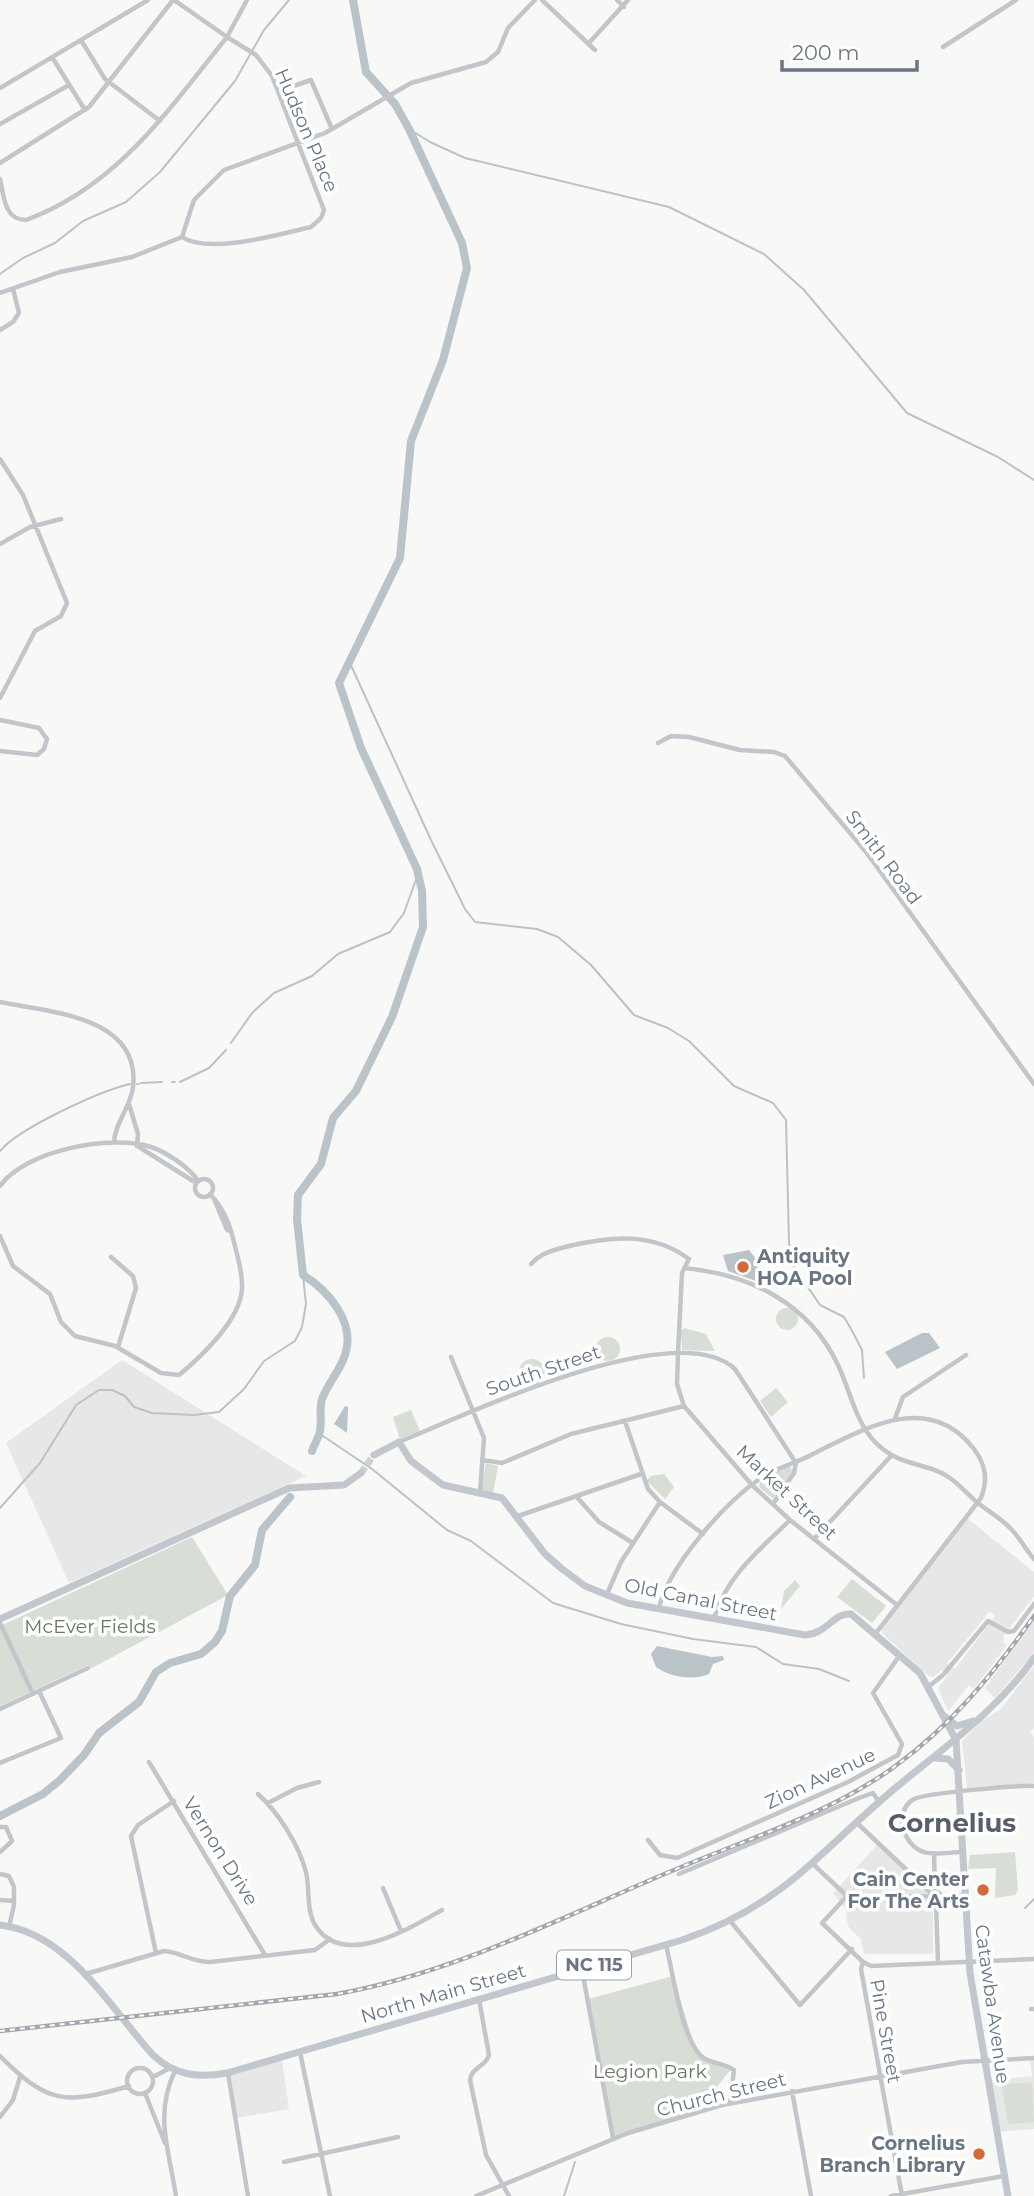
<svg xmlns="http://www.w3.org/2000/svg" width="1034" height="2196" viewBox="0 0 1034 2196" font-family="Montserrat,sans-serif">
	<rect width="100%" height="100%" fill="#f8f8f6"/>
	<path fill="#e6e7e6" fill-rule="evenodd" d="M122,1360l184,116 -237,107 -63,-140z
		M967,1518l67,54v24l-30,39 -1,7 4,3 -33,44 -5,-4 -21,26 -10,-23 10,-13 -6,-5 -9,7 -4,-1 -46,-42 -1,-5zM990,1611l5,5 -40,53 -8,-6z
		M1034,1620v33l-39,45 -10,-10z
		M1034,1666v62l-4,4 4,5v46l-67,5 -5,-47 20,-20 18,-11z
		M877,1845l50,47 6,17v45h-69l-3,-15 -13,-13 -3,-18 -12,-15z
		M1030,2059h4v70l-37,3 -9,-51 44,-5z
		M282,2060l7,49 -52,9 -6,-43z"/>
	<path fill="#d8ddd6" d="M776 1319a11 11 0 1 1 22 0a11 11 0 1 1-22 0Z
		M684,1328l22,6 9,17 -33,-1 -1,-19z
		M596 1349a12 12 0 1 1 24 0a12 12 0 1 1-24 0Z
		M519 1372a13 13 0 1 1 26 0a13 13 0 1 1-26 0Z
		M776,1388l12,14 -17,15 -11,-16z
		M411,1410l9,21 -20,8 -7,-22z
		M486,1463l12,3 -5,28 -12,-2z
		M786,1467h5l1,5 -18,27 -15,-12 1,-6z
		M664,1474l10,13 -9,12 -18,-18 3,-5z
		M192,1537l36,58 -136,73 -4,-3 -88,41v-80z
		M852,1579l34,27 -14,17 -35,-26z
		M795,1580l5,6 -19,23 3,-18z
		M1015,1852l3,38 -3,5 -20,3 1,-30 -28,1 2,-14z
		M673,1976l22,72 9,11 28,9 -34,43 -85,27 -25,-139z
		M1032,2082l2,40 -26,2 -6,-39z"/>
	<path fill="#bac3c8" d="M749,1250l10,13 -3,18 -28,-10 -5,-16z
		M922,1333h7l11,15 -43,21 -12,-17z
		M345,1406l3,1 -1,26 -13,-9z
		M657,1646l55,11 11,-1 1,4 -11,4 -4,10c-16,7 -39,3 -53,-7l-5,-13z"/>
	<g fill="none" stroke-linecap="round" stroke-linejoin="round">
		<path stroke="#bac3c8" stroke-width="2" d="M409,129l21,13 35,16 204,49 95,47 40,36 103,123 91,44 36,23
			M0,274l23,-16 32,-15 28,-22 43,-19 34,-30 75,-91 29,-51 25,-30
			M349,661l82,179 34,69 10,13 62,7 21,8 33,28 43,50 34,13 21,13 45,45 39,17 13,17 3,123 4,22 27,40 24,12 6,10 12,23 2,28
			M231,1043l21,-30 22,-20 38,-17 26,-22 52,-22 14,-19 14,-39
			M172,1082h3
			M180,1082l29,-14 17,-18
			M141,1083l21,-1
			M137,1084h2
			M0,1151c19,-23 100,-60 130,-67
			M320,1434l52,35 75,61 24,11 82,62 68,21 72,15 63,8 27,17 36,5 30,12
			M0,1508l40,-45 36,-58 23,-15h13l13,6 9,11 18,6 42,2 25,-3 25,-23 20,-28 31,-20 7,-14 4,-23 -3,-29
			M1025,1908l9,-9
			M564,2196l11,-34"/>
		<path stroke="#bac3c8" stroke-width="8" d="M312,1451c2,-7 7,-13 8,-20 2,-10 -1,-22 2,-32 6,-16 18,-28 23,-44 11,-32 -16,-64 -42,-80l-6,-56 1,-24 23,-31 12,-46 23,-27 36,-74 31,-90 -1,-36 -5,-22 -56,-121 -22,-65 61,-125 11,-117 32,-81 24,-92 -5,-25 -53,-114 -14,-25 -29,-32 -13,-72
			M0,1816l43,-22 16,-13 25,-26 15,-22 40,-31 17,-30 14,-9 31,-9 14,-12 7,-11 8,-35 25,-31 7,-35 28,-33"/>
		<path stroke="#cdd1d4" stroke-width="7" stroke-dasharray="7 3.5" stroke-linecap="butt" d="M361,1473l13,-18"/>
		<path stroke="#c2c5c9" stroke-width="4.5" d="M174,0l53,37 20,-37
			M542,0l53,50
			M617,0l7,7
			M81,40l24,39 55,42
			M588,44l40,-44
			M943,47l73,-47
			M52,57l33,53
			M0,88l148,-88
			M279,91l32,-11 21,49
			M0,124l69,-39
			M0,163l89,-56 84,-107
			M0,179c4,17 4,41 26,41 91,-33 143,-111 201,-183l29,18 16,21 52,134 -3,8 -10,9c-30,7 -103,28 -129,10l-50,20 -72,15 -60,21
			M182,237l12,-37 30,-30 101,-37 86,-50 75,-21 12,-10 10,-24 27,-28
			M0,330l13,-8 6,-9 -6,-24
			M0,459l23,36 44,108 -6,13 -26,15 -35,67
			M0,544l30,-17 31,-8
			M0,720l39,8 8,11 -3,10 -7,6 -37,-4
			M658,743l13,-7 18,1 51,13 34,2 11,4 81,96 168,232
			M0,1002c49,10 141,14 133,85 -2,20 -18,35 -19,55
			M129,1104l9,30 -1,12
			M139,1147l54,34 4,-1
			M195 1188a9 9 0 1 1 18 0a9 9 0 1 1-18 0Z
			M0,1186c25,-36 112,-52 151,-39 12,4 23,11 33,19 6,5 11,9 14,15
			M214,1199l13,31 4,1
			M0,1236l13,30 37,28 11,28 14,14 40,10 46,27 18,2c23,-19 61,-55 63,-86 1,-15 -4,-30 -7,-43 -5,-21 -10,-36 -25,-52
			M111,1257l22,19 3,12 -18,59
			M531,1264c11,-12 23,-14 38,-18 42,-10 84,-14 120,13l-7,14 -4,80 -1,31 7,22 68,79 38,35 107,85
			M684,1268c65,6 125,35 154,97 12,25 17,56 37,77 25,26 51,19 75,36 10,7 18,17 28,25 11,9 24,16 33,26 9,9 15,21 23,30
			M451,1357l33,81 -4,55
			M895,1418l8,-21 63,-42
			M625,1421l23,68 12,13 43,32
			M399,1442c67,-27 277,-128 336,-73l61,94 -2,10 -21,31
			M482,1460l20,3 69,-29 113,-28
			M576,1496l23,26 34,21
			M518,1516l123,-42
			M814,1539l77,-83
			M607,1594l14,-32 39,-60
			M659,1608c10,-42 64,-103 99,-128 16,-12 36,-16 53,-25 51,-25 117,-66 163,-6 12,16 14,31 7,49l-105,135
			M714,1618c12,-41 46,-69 76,-98
			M0,1623l33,71
			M928,1687l15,-12 45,-54 20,11 6,-1 20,-27
			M0,1709l88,-41
			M149,1762l116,193
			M0,1763l61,-25 -22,-47
			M258,1794c20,18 41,51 48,78 4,16 0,37 9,53 28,45 95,3 127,-15
			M268,1803l29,-15 22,-6
			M857,1823l75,71
			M0,1827h6l6,14 -12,11
			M648,1840l12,15 17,3 171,-76 50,-27 4,-11 -29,-51 27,-38
			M962,1852c-12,0 -27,4 -38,0 -21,-6 -31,-41 -10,-53 12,-6 103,-14 120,-13
			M934,1853l1,39
			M813,1864l36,34 82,-2
			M0,1874l9,2 5,11v18l-5,22
			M679,1874l180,-76 14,-5 6,9
			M383,1888l18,43
			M931 1897a5 5 0 1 1 10 0a5 5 0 1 1-10 0Z
			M847,1896l-25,27 41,39 -2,7 41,227
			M941,1897l23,-2
			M0,1900l14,1
			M936,1902l2,61
			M731,1922l69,83 52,-56
			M666,1945c7,28 15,89 34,110 10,10 24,7 34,15l-4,33
			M156,1953l-25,-117 7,-11 36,-24
			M863,1962l8,4 163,-7
			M582,1970l31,168
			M86,1974l78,-23c17,1 29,12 47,11l104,-12 15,-11
			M479,1999l10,56c-3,12 -18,12 -19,25l16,75 23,41
			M1031,2009h3
			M300,2052l30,144
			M0,2056c48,48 65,49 129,30
			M127 2081a13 13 0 1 1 26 0a13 13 0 1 1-26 0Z
			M175,2071c-21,43 -6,79 1,125
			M228,2073l20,123
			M153,2077l17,-9
			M792,2091l19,105
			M145,2093l20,50
			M0,2117l13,-17 7,-23
			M284,2162l114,-25
			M476,2196l152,-63 94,-28 240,-43 72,-4
			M891,2196l113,-20"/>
		<path stroke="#c2c7cd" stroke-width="7" d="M374,1455l25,-13 12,19 32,24 59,13 43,56 16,14 24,18 42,17 178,32c22,-1 29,-23 46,-21l69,59 36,67 14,233 38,223
			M0,1619l289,-131 55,-3 17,-12"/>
		<path stroke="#c2c7cd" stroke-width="7" d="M943,1715l14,11 16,-5
			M935,1758l13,1 11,11
			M0,1925c69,8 110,83 153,130 22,21 46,23 74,18l455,-133c100,-34 135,-86 211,-150 50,-42 103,-78 141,-132"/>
		<defs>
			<path id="rail" d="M0,2031l337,-37c118,-21 227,-78 337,-124 73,-31 155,-56 220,-103 58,-42 99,-93 140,-151"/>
		</defs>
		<use href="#rail" stroke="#a4a8ae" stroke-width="4.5"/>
		<use href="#rail" stroke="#fff" stroke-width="2" stroke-dasharray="5" stroke-linecap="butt"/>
	</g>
	<g fill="#d36a3b" stroke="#fff" stroke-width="2.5">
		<circle cx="743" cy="1267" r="7"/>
		<circle cx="983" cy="1890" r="7"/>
		<circle cx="979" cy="2154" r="7"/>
	</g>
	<g text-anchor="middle" stroke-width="7" stroke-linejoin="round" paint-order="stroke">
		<rect fill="#fff" stroke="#979fa9" stroke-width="2" x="557" y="1950.5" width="74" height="29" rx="5"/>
		<g font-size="18" font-weight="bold" fill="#6a7684">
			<text x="594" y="1971">NC 115</text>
		</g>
		<g font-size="19" fill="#6a7684" stroke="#fff">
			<text transform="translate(307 130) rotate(67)" y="7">Hudson Place</text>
			<text transform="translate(884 857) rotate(53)" y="7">Smith Road</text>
			<text transform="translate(543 1370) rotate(-19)" y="7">South Street</text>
			<text transform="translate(787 1492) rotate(43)" y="7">Market Street</text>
			<text transform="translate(701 1599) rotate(11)" y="7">Old Canal Street</text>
			<text transform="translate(820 1778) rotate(-25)" y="7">Zion Avenue</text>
			<text transform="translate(221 1851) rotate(58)" y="7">Vernon Drive</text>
			<text transform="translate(443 1993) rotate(-16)" y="7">North Main Street</text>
			<text transform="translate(993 2004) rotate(82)" y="7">Catawba Avenue</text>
			<text transform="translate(886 2031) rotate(80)" y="7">Pine Street</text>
			<text transform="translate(721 2094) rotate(-14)" y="7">Church Street</text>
		</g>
		<g font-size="19" font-weight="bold" fill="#6a7684" stroke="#fff" text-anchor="end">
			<text x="757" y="1263" text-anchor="start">Antiquity<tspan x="757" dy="22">HOA Pool</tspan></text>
			<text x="969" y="1886">Cain Center<tspan x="969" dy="22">For The Arts</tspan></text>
			<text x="965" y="2150">Cornelius<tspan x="965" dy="22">Branch Library</tspan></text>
		</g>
		<g font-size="19" fill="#667764" stroke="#fff">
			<text x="90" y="1633">McEver Fields</text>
			<text x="650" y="2078">Legion Park</text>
		</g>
		<g font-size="26" font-weight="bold" fill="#57606a" stroke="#fff">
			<text x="952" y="1832">Cornelius</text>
		</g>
	</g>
	<path d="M782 60v10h135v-10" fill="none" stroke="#6a7684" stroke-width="3.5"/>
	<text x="792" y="60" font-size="21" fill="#6a7684" stroke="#ffffff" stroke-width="5" paint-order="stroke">200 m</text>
</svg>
